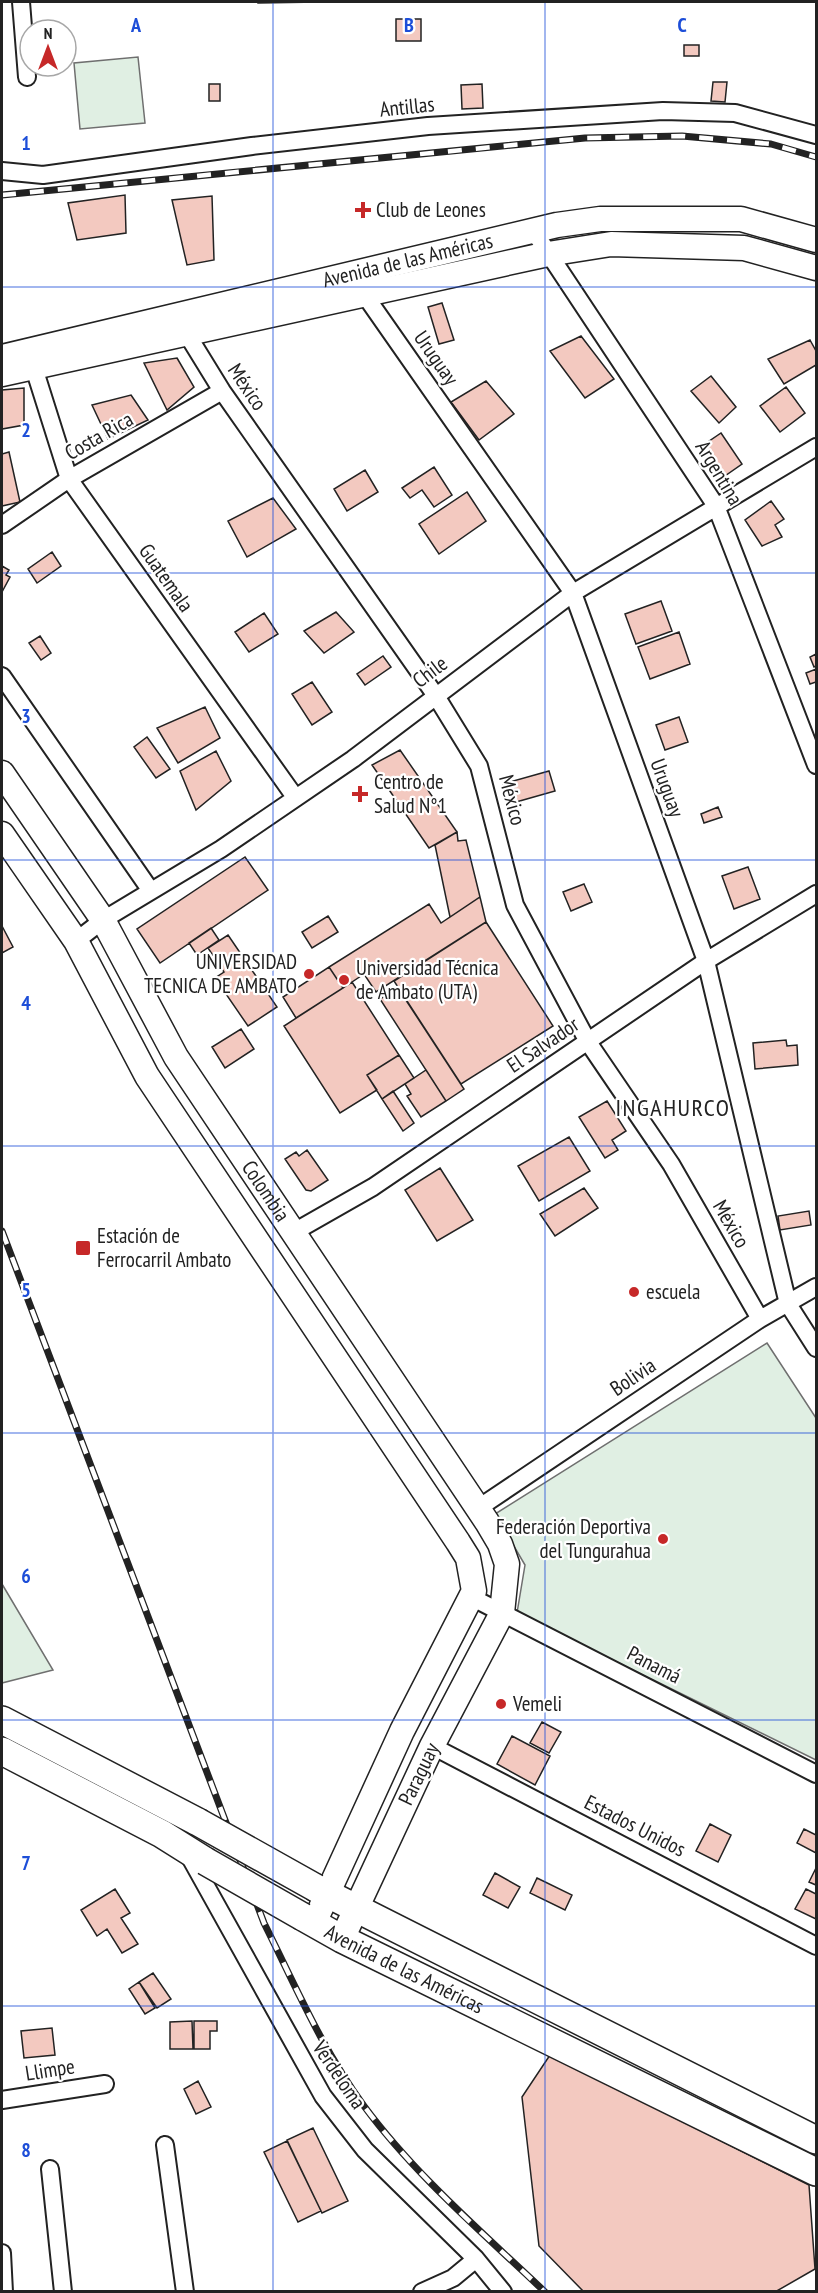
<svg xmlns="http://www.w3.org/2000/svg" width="818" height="2293" viewBox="0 0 818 2293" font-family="'PT Sans Narrow',sans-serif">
	<rect width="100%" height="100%" fill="#fff"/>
	<path fill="#e0efe3" stroke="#6f6f6f" stroke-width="1.5" d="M138,57l7,66 -65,6 -6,-66z
		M767,1343l49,75v342l-299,-147 8,-48 -30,-51z
		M2,1584l51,86 -51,13z"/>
	<path fill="#f3c9c0" stroke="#222" stroke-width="1.5" d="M258,2h62l-62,1z
		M396,19h25v22h-25z
		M684,45h15v11h-15z
		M713,82h14l-2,20 -14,-1z
		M209,84h11v17h-11z
		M482,84l1,24 -21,1 -1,-24z
		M125,195l1,38 -49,7 -9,-37z
		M212,196l2,64 -27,5 -15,-65z
		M442,303l12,37 -15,4 -11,-37z
		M581,336l33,43 -29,19 -35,-47z
		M810,340l6,11v14l-32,19 -16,-25z
		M177,358l17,29 -27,23 -23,-47z
		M711,376l25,31 -17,16 -28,-32z
		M486,381l28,33 -35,26 -28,-38z
		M786,387l19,26 -25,19 -20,-26z
		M24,388v37l-22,4v-39z
		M131,395l17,25 -40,19 -16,-34z
		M721,433l21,31 -20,14 -20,-32z
		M9,452l11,50 -18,4v-52z
		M434,467l18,28 -18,12 -12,-17 -12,8 -8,-10z
		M365,470l13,22 -31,19 -13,-22z
		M467,492l19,29 -47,33 -20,-30z
		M273,498l23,31 -49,28 -19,-36z
		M771,501l13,18 -9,6 7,12 -20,9 -17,-26z
		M52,552l9,14 -24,17 -9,-14z
		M2,566l7,4 -3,5 4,2 -8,15z
		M661,601l11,30 -36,13 -11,-30z
		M336,612l18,20 -30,21 -20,-22z
		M264,613l14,21 -29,18 -14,-20z
		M679,632l11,32 -40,15 -12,-32z
		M40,636l11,17 -10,7 -12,-17z
		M816,654v12l-2,1 -4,-10z
		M383,656l8,11 -26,18 -8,-11z
		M816,669v13l-6,2 -4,-11z
		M312,682l20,30 -20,13 -20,-31z
		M205,707l15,31 -42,25 -21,-35z
		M679,717l9,25 -23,8 -9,-25z
		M147,737l23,32 -14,9 -22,-31z
		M400,750l57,82 -28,16 -57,-83z
		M216,751l15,30 -35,29 -16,-39z
		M549,771l6,20 -46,13 -6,-20z
		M718,807l4,10 -18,6 -3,-9z
		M457,832l1,9 8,-1 14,57 -30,20 -15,-72z
		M245,857l23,33 -108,73 -23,-34z
		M748,867l12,32 -26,10 -12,-33z
		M584,884l8,18 -21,9 -8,-19z
		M480,897l6,25 -110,70 -12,-18 -21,14 -14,-21 100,-63 12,19z
		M328,916l10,16 -26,16 -10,-16z
		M486,922l67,104 -92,58 -67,-103z
		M2,926l11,21 -11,6z
		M211,928l8,12 -22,15 -8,-12z
		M228,935l49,72 -29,19 -33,-48 9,-6 -16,-24z
		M329,967l14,21 -47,30 -13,-21z
		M352,982l47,73 -32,20 10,15 -37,23 -56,-87z
		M398,988l66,101 -18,12 -66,-102z
		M241,1029l13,20 -29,19 -13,-21z
		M786,1040l1,6 10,-1 1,20 -43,4 -2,-26z
		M399,1055l15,23 -32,21 -15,-24z
		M426,1070l20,31 -25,16 -14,-21 4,-2 -6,-10z
		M393,1091l21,32 -11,8 -21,-32z
		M607,1101l19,30 -14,9 6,10 -13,8 -26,-41z
		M569,1137l21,34 -51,30 -21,-35z
		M307,1150l21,30 -17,11 -5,-1 -21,-31 11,-7 3,4z
		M440,1168l33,52 -36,21 -32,-51z
		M584,1188l14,20 -43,28 -15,-22z
		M809,1211l2,14 -31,5 -2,-14z
		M542,1722l19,10 -12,21 -19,-10z
		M512,1736l38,20 -15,29 -38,-21z
		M710,1824l21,11 -13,27 -22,-11z
		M804,1829l12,6v18l-19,-10z
		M816,1868v17l-7,-3z
		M495,1873l25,14 -12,21 -25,-13z
		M537,1878l35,17 -7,15 -35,-17z
		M115,1889l15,24 -9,5 17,26 -16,9 -15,-24 -10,7 -16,-26z
		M806,1889l10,5v25l-21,-10z
		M153,1973l18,26 -14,9 -18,-26z
		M139,1982l16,26 -10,6 -16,-25z
		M192,2021l1,28h-23v-27z
		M194,2021h23v10h-7v18h-16z
		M52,2028l3,27 -31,3 -3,-27z
		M550,2055l259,130 6,84 -40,23h-191l-45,-46 -17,-149z
		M198,2081l13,26 -15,7 -12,-25z
		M313,2128l35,73 -26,12 -35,-73z
		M287,2141l34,70 -23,11 -34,-70z"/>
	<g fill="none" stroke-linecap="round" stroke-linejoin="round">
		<defs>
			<path id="street" d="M21,2l6,75
				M2,171l41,4 209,-29 176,-20 235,-15 72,2 81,22
				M533,230l183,276 100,259
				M364,294l209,299 133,368 82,343 28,44
				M182,326l40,65 214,305 43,70 36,139 73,137 83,122 89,155
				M34,368l35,111 226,318
				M2,525l67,-46 153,-88
				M2,676l149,215
				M76,941l27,-21 118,-71 132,-90 220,-166 243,-146
				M294,1232l79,-45 333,-226 110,-67
				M477,1509l283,-190 56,-32
				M471,1597l345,177
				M432,1746l384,200
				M187,1852l136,244 42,54 111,109 27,33
				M2,2100l103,-16
				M165,2145l20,147
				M50,2169l13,123
				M2,2253l2,39
				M422,2292l31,-14 23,-19"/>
			<g id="secondary">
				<path id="s1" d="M2,357l555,-132 43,-6h141l75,21"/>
				<path d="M2,374l546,-120 63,-10 133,4 72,20"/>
				<path id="s2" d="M2,773l101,147 73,137 311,465 13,22 7,20 -5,49 -70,133 -90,193"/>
				<path d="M2,834l74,107 71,135 311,466 10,16 6,33 -72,140 -88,192"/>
			</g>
			<g id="primary">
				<path d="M2,1720l196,102"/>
				<path d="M2,1751l160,83 43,27"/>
				<path d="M316,1888l500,252"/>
				<path id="s3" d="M303,1917l39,22 474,233"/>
			</g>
		</defs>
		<use href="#street" stroke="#222" stroke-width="20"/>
		<use href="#secondary" stroke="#222" stroke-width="27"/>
		<use href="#primary" stroke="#222" stroke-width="30"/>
		<use href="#street" stroke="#fff" stroke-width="16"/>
		<use href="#secondary" stroke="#fff" stroke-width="24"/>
		<use href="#primary" stroke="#fff" stroke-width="27"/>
		<defs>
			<path id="rail" d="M2,195l583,-57 97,-2 89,8 45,13
				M2,1231l262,692c31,62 58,126 100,183 51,69 119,127 181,186"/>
		</defs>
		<use href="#rail" stroke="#222" stroke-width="7"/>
		<use href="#rail" stroke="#fff" stroke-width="4.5" stroke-dasharray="14" stroke-linecap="butt"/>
		<defs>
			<path id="primary-bridge" d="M198,1822l118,66
				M205,1861l98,56"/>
		</defs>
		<use href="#primary-bridge" stroke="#222" stroke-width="30" stroke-linecap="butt"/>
		<use href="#primary-bridge" stroke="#fff" stroke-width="27"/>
	</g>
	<path fill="none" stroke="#1d4ed8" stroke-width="1.5" stroke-opacity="0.55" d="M273,2v2290M545,2v2290M2,287h814M2,573h814M2,860h814M2,1146h814M2,1433h814M2,1720h814M2,2006h814"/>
	<g fill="#c62828" stroke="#fff" stroke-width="2">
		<path d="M360 201h6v6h6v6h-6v6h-6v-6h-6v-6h6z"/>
		<path d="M357 785h6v6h6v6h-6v6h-6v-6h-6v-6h6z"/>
		<circle cx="309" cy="974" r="6"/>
		<circle cx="344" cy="980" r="6"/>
		<rect x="75" y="1240" width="16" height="16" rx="3"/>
		<circle cx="634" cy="1292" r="6"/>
		<circle cx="663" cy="1539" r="6"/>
		<circle cx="501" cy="1704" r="6"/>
	</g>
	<g text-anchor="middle" stroke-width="4.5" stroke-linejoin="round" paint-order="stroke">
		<g font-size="21" fill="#222" stroke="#fff">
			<text transform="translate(407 107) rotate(-6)" y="7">Antillas</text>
			<text dy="7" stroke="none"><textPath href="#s1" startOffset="417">Avenida de las Américas</textPath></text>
			<text transform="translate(436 358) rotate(55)" y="7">Uruguay</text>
			<text transform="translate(247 387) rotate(56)" y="7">México</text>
			<text transform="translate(99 436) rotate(-30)" y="7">Costa Rica</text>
			<text transform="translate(719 473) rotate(59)" y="7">Argentina</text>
			<text transform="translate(166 578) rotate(55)" y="7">Guatemala</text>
			<text transform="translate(430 672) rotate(-37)" y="7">Chile</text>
			<text transform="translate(667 788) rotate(70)" y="7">Uruguay</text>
			<text transform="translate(512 800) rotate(75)" y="7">México</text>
			<text transform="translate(543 1045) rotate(-34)" y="7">El Salvador</text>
			<text dy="7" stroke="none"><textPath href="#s2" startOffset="495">Colombia</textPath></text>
			<text transform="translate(731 1224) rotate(60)" y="7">México</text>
			<text transform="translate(633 1377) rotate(-34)" y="7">Bolivia</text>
			<text transform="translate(654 1665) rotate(27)" y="7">Panamá</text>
			<text transform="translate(419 1774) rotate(-64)" y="7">Paraguay</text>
			<text transform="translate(635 1826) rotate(27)" y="7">Estados Unidos</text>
			<text dy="7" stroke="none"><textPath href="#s3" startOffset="114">Avenida de las Américas</textPath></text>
			<text transform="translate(50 2070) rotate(-9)" y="7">Llimpe</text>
			<text transform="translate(339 2075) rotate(56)" y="7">Verdeloma</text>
		</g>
		<g font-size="21" fill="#222" stroke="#fff" text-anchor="start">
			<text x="376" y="217">Club de Leones</text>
			<text x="374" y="789">Centro de<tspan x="374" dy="24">Salud N°1</tspan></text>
			<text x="297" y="969" text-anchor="end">UNIVERSIDAD<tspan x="297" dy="24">TECNICA DE AMBATO</tspan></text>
			<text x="356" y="975">Universidad Técnica<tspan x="356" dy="24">de Ambato (UTA)</tspan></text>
			<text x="97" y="1243">Estación de<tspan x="97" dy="24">Ferrocarril Ambato</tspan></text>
			<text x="646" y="1299">escuela</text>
			<text x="651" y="1534" text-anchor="end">Federación Deportiva<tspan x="651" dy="24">del Tungurahua</tspan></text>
			<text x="513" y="1711">Vemeli</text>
		</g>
		<g font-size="24" letter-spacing="1.5" fill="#222" stroke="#fff">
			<text x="673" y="1116">INGAHURCO</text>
		</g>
	</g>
	<g font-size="20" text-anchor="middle" font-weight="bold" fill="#1d4ed8" stroke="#fff" stroke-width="4.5" stroke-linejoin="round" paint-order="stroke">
		<text x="136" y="32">A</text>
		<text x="409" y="32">B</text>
		<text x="682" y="32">C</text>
		<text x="26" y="150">1</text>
		<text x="26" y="437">2</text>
		<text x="26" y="723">3</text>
		<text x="26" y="1010">4</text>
		<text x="26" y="1297">5</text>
		<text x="26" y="1583">6</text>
		<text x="26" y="1870">7</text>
		<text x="26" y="2157">8</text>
	</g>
	<rect width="818" height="2293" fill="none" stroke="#222222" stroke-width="6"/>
	<g transform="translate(48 48)"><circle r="28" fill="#ffffff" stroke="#a7a7a7" stroke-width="1.5"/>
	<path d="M0-4.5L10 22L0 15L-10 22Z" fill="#c62828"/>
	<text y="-9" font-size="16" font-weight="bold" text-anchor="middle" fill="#222222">N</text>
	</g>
</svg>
